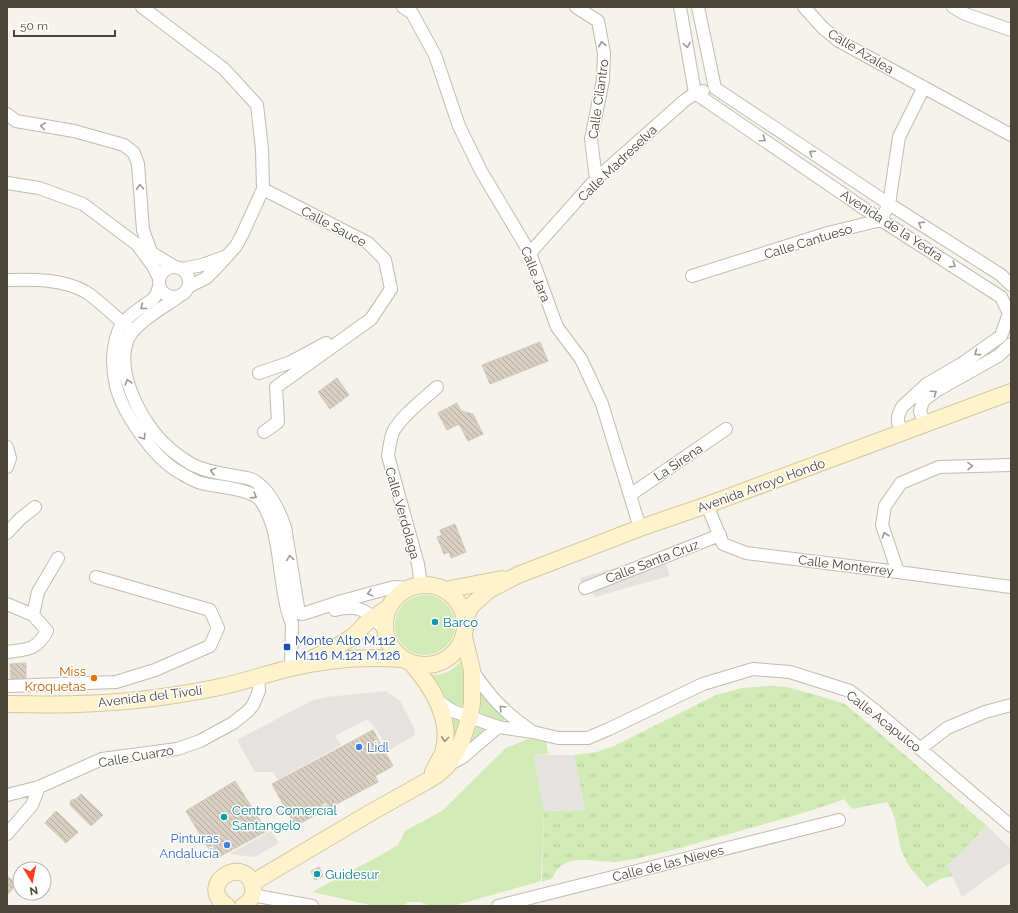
<svg xmlns="http://www.w3.org/2000/svg" width="1018" height="913" viewBox="0 0 1018 913" font-family="Raleway,sans-serif">
	<defs>
		<pattern id="park-tufts" width="24" height="20" patternUnits="userSpaceOnUse"><rect width="24" height="20" fill="#d2eab5"/><path d="M3 7l-1-3M5 7V3M7 7l1-3M15 17l-1-3M17 17v-4M19 17l1-3" fill="none" stroke="#b6ca9c"/></pattern>
		<pattern id="building-back-hatch" width="6" height="6" patternUnits="userSpaceOnUse"><rect width="6" height="6" fill="#d8cfc1"/><path d="M-1 5l2 2M0 0l6 6M5-1l2 2" fill="none" stroke="#b1aa9e"/></pattern>
	</defs>
	<rect width="100%" height="100%" fill="#f6f3ec"/>
	<path fill="#d2eab5" d="M395 625a30 30 0 1 1 60 0a30 30 0 1 1-60 0Z
		M463,659l3,20 -1,29c-25,-7 -19,-18 -34,-33 15,0 22,-5 32,-16z
		M481,691l24,28 -2,2 -23,-6z
		M447,714l15,5 -1,6 -11,21z
		M477,724l14,5 -22,17z
		M528,739l18,2 2,13 -14,1 10,56 -3,70 -88,25h-23l-10,-4h-11l-7,4h-27l-63,-14 67,-36 19,-11 7,-14 37,-20 64,-63z"/>
	<path fill="url(#park-tufts)" d="M768,686l19,1 36,10 22,7 25,21 117,101 -39,40 5,10 -13,3 -13,8c-9,-10 -20,-21 -24,-33 -7,-17 -5,-37 -16,-52l-35,7 -8,-10c-36,14 -74,23 -111,34 -36,10 -72,21 -109,28 -23,5 -60,-13 -71,17l-11,4 2,-71 41,-1 -11,-55 23,-3 17,-6 102,-51 26,-7z"/>
	<path fill="#e5e3e0" d="M662,554l8,22 -44,12 -30,9 -14,-12 -2,-7z
		M386,691l14,10 14,27 1,7 -27,16 -12,-22 -9,-10 -32,17 6,9 -63,35 -5,-8h-18l-18,-32 76,-40 14,-3z
		M534,755h40l11,55 -41,1z
		M987,826l24,23v13l-49,35 -14,-31z
		M271,831l8,12 -24,14 -26,-3z"/>
	<path fill="url(#building-back-hatch)" stroke="#d3c7b4" d="M540,342l8,19 -58,23 -8,-19z
		M337,378l12,17 -19,14 -12,-17z
		M457,403l4,8 12,3 10,20 -15,7 -9,-17 -12,6 -9,-17z
		M455,524l11,28 -15,6 -2,-6 -5,2 -7,-17 5,-2 -2,-5z
		M26,663v15l-15,1 -1,-15z
		M373,730l20,36 -18,10 3,6 -83,44 -23,-42z
		M235,781l32,50 -52,28 -29,-48z
		M81,794l22,21 -12,11 -21,-21 1,-5 5,-1z
		M56,811l22,21 -12,11 -21,-20z
		M319,867l4,9 -8,4 -4,-9z
		M7,876l10,8 -10,11z"/>
	<g fill="none" stroke-linecap="round" stroke-linejoin="round">
		<defs>
			<path id="street" d="M142,7l82,62 33,36 5,44 1,40 -21,46 -6,11 -18,20 -12,12 -18,9
				M403,7l9,6 23,42 24,71 22,45 49,82 27,74 24,32 21,45 38,124
				M576,7l22,14 6,32 -1,27 -12,59 5,40
				M680,7l15,86 186,127 120,77 8,16 -8,23 -38,27 -36,21 -25,23 -4,9v6l5,11
				M698,7l17,81 174,116 112,71 10,10
				M804,7l19,21 16,13 172,94
				M953,7l12,7 46,16
				M7,114l9,7 58,10 50,14 10,8 4,11 5,66 8,22
				M7,183l32,5 44,16 52,39 40,24
				M263,189l105,54 17,17 6,29 -20,30 -95,68 2,35 -14,10
				M139,247l14,19 6,12
				M530,253l66,-74 88,-78 11,-8 8,-2
				M159 282a15 15 0 1 1 30 0a15 15 0 1 1-30 0Z
				M182,269l20,-4 22,-8
				M692,276l136,-43 53,-13 8,-16 10,-67 25,-50
				M7,280c26,-1 56,-1 79,12 15,10 29,25 43,36
				M159,287l-3,8 -3,4c-12,9 -30,19 -35,33 -6,17 -6,37 -2,54 7,28 38,72 63,86 7,4 15,9 22,11 15,4 51,5 60,18 18,27 17,62 23,93 2,10 3,20 8,29l-1,45
				M178,297c-14,10 -41,25 -49,40 -16,33 13,87 38,109 7,7 16,13 24,18 15,8 34,10 50,13 4,1 9,1 12,3 16,9 26,30 32,47l14,86 3,1 7,-2 33,-11 52,-14 14,1
				M259,373l32,-11 35,-19
				M925,425l-5,-14 3,-10 13,-10 62,-35 13,-12
				M7,447l3,11 -3,9
				M630,495l96,-66
				M707,505l16,39 23,9 152,19 113,15
				M7,533l13,-14 15,-12
				M898,572l-16,-47 3,-19 16,-23 38,-16 72,-2
				M421,585l-3,-21 -30,-108c1,-8 2,-16 5,-24 7,-15 31,-33 44,-45
				M585,588l135,-53
				M7,604l26,11 14,16c-11,20 -20,18 -40,21
				M335,610c24,-7 34,2 49,19
				M33,615l5,-23 20,-34
				M472,670c19,28 31,41 58,60
				M7,686l109,-4 39,-12 55,-24 8,-18 -8,-18 -114,-33
				M438,701l15,10 45,16 35,5 25,6h30l21,-9 94,-45 50,-15 37,3 60,19 27,21 134,114
				M920,749l27,-21 38,-16 26,-7
				M448,765l15,-8 35,-30
				M7,795l32,-8 63,-28 75,-10 23,-8 33,-18 15,-12 5,-6 6,-14 -1,-14
				M7,834l25,-29 7,-18
				M252,895l60,11
				M498,906l341,-86"/>
			<path id="secondary" d="M385 625a40 40 0 1 1 80 0a40 40 0 1 1-80 0Z
				M445,590l57,-11
				M465,618l6,-12 18,-16 29,-15 122,-47 67,-23 304,-113
				M313,658l20,-9 21,-13 13,-14 21,-14
				M412,664c20,23 41,56 31,89 -3,6 -7,13 -10,19
				M7,704c23,0 46,1 70,0 45,-1 93,-7 138,-16 26,-5 50,-14 76,-20 37,-9 73,-12 111,-9
				M252,883l118,-70 57,-32 10,-6 11,-10 13,-22 9,-27 2,-13v-33l-8,-33
				M227,906c-33,-22 20,-54 26,-18 1,7 -3,14 -10,18"/>
		</defs>
		<use href="#street" stroke="#c2bbae" stroke-width="14"/>
		<use href="#secondary" stroke="#d6c79b" stroke-width="18"/>
		<use href="#street" stroke="#fff" stroke-width="12"/>
		<use href="#secondary" stroke="#fff3cd" stroke-width="16"/>
	</g>
	<defs><path id="oneway-chevron" d="M-2-3.5L2.5 0L-2 3.5" fill="none" stroke-width="1.6" stroke-linecap="round" stroke-linejoin="round"/></defs>
	<g stroke="#9c9892">
		<use href="#oneway-chevron" transform="translate(602 44) rotate(-100)"/>
		<use href="#oneway-chevron" transform="translate(687 45) rotate(80)"/>
		<use href="#oneway-chevron" transform="translate(43 126) rotate(-171)"/>
		<use href="#oneway-chevron" transform="translate(763 139) rotate(34)"/>
		<use href="#oneway-chevron" transform="translate(812 153) rotate(-146)"/>
		<use href="#oneway-chevron" transform="translate(140 187) rotate(-94)"/>
		<use href="#oneway-chevron" transform="translate(921 224) rotate(-148)"/>
		<use href="#oneway-chevron" transform="translate(953 265) rotate(32)"/>
		<use href="#oneway-chevron" transform="translate(143 307) rotate(142)"/>
		<use href="#oneway-chevron" transform="translate(977 353) rotate(144)"/>
		<use href="#oneway-chevron" transform="translate(128 382) rotate(-107)"/>
		<use href="#oneway-chevron" transform="translate(934 393) rotate(-35)"/>
		<use href="#oneway-chevron" transform="translate(143 437) rotate(56)"/>
		<use href="#oneway-chevron" transform="translate(970 466) rotate(-1)"/>
		<use href="#oneway-chevron" transform="translate(213 471) rotate(-165)"/>
		<use href="#oneway-chevron" transform="translate(254 496) rotate(32)"/>
		<use href="#oneway-chevron" transform="translate(885 535) rotate(-109)"/>
		<use href="#oneway-chevron" transform="translate(290 558) rotate(-98)"/>
		<use href="#oneway-chevron" transform="translate(370 593) rotate(165)"/>
		<use href="#oneway-chevron" transform="translate(502 708) rotate(-135)"/>
	</g>
	<use stroke="#9c937c" href="#oneway-chevron" transform="translate(445 739) rotate(94)"/>
	<g fill="#0f9aa8" stroke="#fff" stroke-width="1.5">
		<circle cx="435" cy="622" r="4"/>
		<circle cx="224" cy="817" r="4"/>
		<circle cx="317" cy="874" r="4"/>
	</g>
	<rect fill="#1a4fb4" stroke="#fff" stroke-width="1.5" x="283" y="643" width="8" height="8" rx="2"/>
	<circle fill="#e8710a" stroke="#fff" stroke-width="1.5" cx="94" cy="678" r="4"/>
	<g fill="#3f7fe0" stroke="#fff" stroke-width="1.5">
		<circle cx="359" cy="747" r="4"/>
		<circle cx="227" cy="845" r="4"/>
	</g>
	<g text-anchor="middle" stroke-width="3" stroke-linejoin="round" paint-order="stroke">
		<g font-size="13" fill="#4b4439" stroke="#fff">
			<text transform="translate(861 51) rotate(31)" y="5">Calle Azalea</text>
			<text transform="translate(598 99) rotate(-82)" y="5">Calle Cilantro</text>
			<text transform="translate(617 163) rotate(-44)" y="5">Calle Madreselva</text>
			<text transform="translate(892 225) rotate(33)" y="5">Avenida de la Yedra</text>
			<text transform="translate(334 226) rotate(28)" y="5">Calle Sauce</text>
			<text transform="translate(808 241) rotate(-17)" y="5">Calle Cantueso</text>
			<text transform="translate(536 274) rotate(68)" y="5">Calle Jara</text>
			<text transform="translate(678 462) rotate(-34)" y="5">La Sirena</text>
			<text transform="translate(761 485) rotate(-20)" y="5">Avenida Arroyo Hondo</text>
			<text transform="translate(403 513) rotate(74)" y="5">Calle Verdolaga</text>
			<text transform="translate(652 561) rotate(-21)" y="5">Calle Santa Cruz</text>
			<text transform="translate(846 565) rotate(7)" y="5">Calle Monterrey</text>
			<text transform="translate(150 696) rotate(-7)" y="5">Avenida del Tívoli</text>
			<text transform="translate(884 721) rotate(38)" y="5">Calle Acapulco</text>
			<text transform="translate(136 756) rotate(-10)" y="5">Calle Cuarzo</text>
			<text transform="translate(668 863) rotate(-14)" y="5">Calle de las Nieves</text>
		</g>
		<g font-size="13" fill="#0d838f" stroke="#fff" text-anchor="start">
			<text x="443" y="627">Barco</text>
			<text x="232" y="815">Centro Comercial<tspan x="232" dy="15">Santangelo</tspan></text>
			<text x="325" y="879">Guidesur</text>
		</g>
		<g font-size="13" fill="#164399" stroke="#fff" text-anchor="start">
			<text x="295" y="645">Monte Alto M.112<tspan x="295" dy="15">M.116 M.121 M.126</tspan></text>
		</g>
		<g font-size="13" fill="#c56008" stroke="#fff" text-anchor="end">
			<text x="86" y="676">Miss<tspan x="86" dy="15">Kroquetas</tspan></text>
		</g>
		<g font-size="13" fill="#366cbe" stroke="#fff" text-anchor="start">
			<text x="367" y="752">Lidl</text>
			<text x="219" y="843" text-anchor="end">Pinturas<tspan x="219" dy="15">Andalucía</tspan></text>
		</g>
	</g>
	<rect width="1018" height="913" fill="none" stroke="#4b4439" stroke-width="16"/>
	<g transform="translate(32 881) rotate(170)"><circle r="19" fill="#ffffff" stroke="#b7b4b0"/>
	<path d="M0-3L7 15L0 10L-7 15Z" fill="#fc3f1d"/>
	<text y="-6" font-size="11" font-weight="bold" text-anchor="middle" fill="#4b4439">N</text>
	</g>
	<path d="M14 30v6h101v-6" fill="none" stroke="#4b4439" stroke-width="2"/>
	<text x="20" y="30" font-size="12" fill="#4b4439" stroke="#ffffff" stroke-width="3" paint-order="stroke">50 m</text>
</svg>
